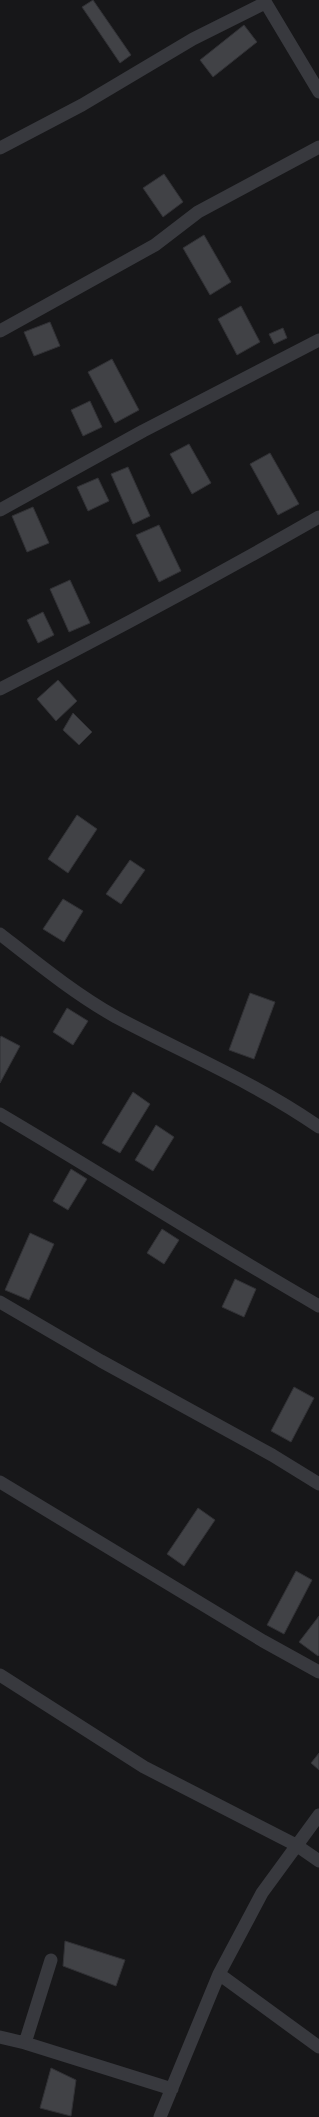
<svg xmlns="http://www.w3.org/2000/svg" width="319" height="2117" viewBox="0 0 319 2117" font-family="'Roboto Condensed',sans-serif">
	<rect width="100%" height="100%" fill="#171719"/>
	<path fill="#414246" stroke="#313135" d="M93,0l38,55 -11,8 -38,-56z
		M244,25l13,17 -44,35 -13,-17z
		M164,174l19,28 -20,15 -20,-29z
		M204,235l27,47 -21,13 -27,-47z
		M241,306l19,36 -23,13 -19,-36z
		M50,322l10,24 -26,10 -10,-24z
		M283,328l4,10 -13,6 -5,-10z
		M112,359l27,51 -24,13 -27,-51z
		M90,401l12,26 -19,9 -12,-26z
		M189,444l22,39 -19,11 -22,-40z
		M270,453l29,51 -21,11 -28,-51z
		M128,467l22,49 -17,8 -22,-50z
		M98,478l11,23 -21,10 -11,-24z
		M33,507l16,36 -22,9 -15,-36z
		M159,525l22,46 -22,11 -23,-47z
		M70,580l20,43 -21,9 -19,-43z
		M43,612l11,23 -16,8 -11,-23z
		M58,680l19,21 -21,20 -19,-22z
		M73,713l19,19 -13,13 -16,-15z
		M77,815l20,14 -29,44 -20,-14z
		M130,860l15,10 -24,34 -15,-10z
		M63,899l20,12 -19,31 -21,-13z
		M250,993l25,9 -21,57 -25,-9z
		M67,1008l21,13 -15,24 -20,-13z
		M1,1036l19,10 -20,37v-45z
		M133,1092l17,12 -30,49 -18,-10z
		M156,1125l18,12 -21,34 -18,-11z
		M71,1169l16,10 -19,31 -15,-9z
		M162,1229l17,11 -15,24 -17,-11z
		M30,1233l24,11 -25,56 -24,-10z
		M235,1279l21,10 -12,28 -22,-10z
		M294,1387l20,11 -23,44 -20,-11z
		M198,1508l17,12 -31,46 -17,-12z
		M296,1571l16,9 -28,54 -17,-9z
		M319,1616v39l-1,1 -19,-14z
		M319,1753v17l-8,-7z
		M65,1941l60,19 -9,26 -53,-20z
		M51,2068l25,12 -5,36 -31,-8z"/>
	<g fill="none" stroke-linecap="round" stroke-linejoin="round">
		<path stroke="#38393e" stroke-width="13" d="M264,0l55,92
			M0,148l82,-43 111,-66 72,-36
			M0,331l155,-86 43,-33 121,-65
			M0,510l143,-79 176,-91
			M0,689c108,-55 214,-112 319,-172
			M0,934c37,29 75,60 116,83 68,36 140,66 203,110
			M0,1114c107,63 211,130 319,192
			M0,1302l101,59 171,94 47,29
			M0,1482l263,159 56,31
			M0,1675l144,92 152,78 23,16
			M219,1974l100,73
			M0,2037l25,6 147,46
			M25,2043l26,-83
			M160,2117l59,-143 43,-81 57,-78"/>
	</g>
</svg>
